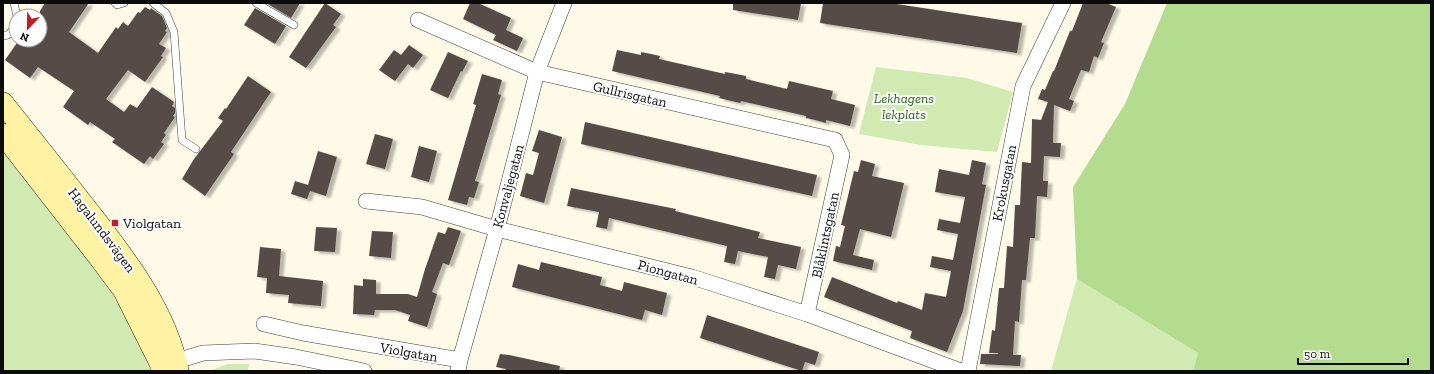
<svg xmlns="http://www.w3.org/2000/svg" width="1434" height="374" viewBox="0 0 1434 374" font-family="'Zilla Slab',serif">
	<defs>
		<filter id="shadow"><feDropShadow dx="4.5" dy="2.5" stdDeviation="1" flood-color="#0004"/></filter>
	</defs>
	<rect width="100%" height="100%" fill="#fffae8"/>
	<path fill="#d0eab1" d="M876,67l91,11 46,14 -16,60 -77,-7 -61,-11z
		M3,150c38,53 82,103 118,157 12,20 21,43 30,64h-148z
		M1077,279l121,74 -5,18h-142z
		M228,364h21l-1,7h-39z"/>
	<path fill="#b4dc8f" d="M1167,3h264v368h-238l5,-18 -121,-74 -4,-92 52,-83z"/>
	<path fill="#544b46" filter="url(#shadow)" d="M45,3h44l-20,29 29,21 18,-26 2,2 5,-7 5,4 10,-14 2,1 5,-6 5,3 1,-2 11,8 5,12 -2,3 2,1 -8,12 7,4 -5,8 2,1 -18,25 -17,-12 -22,29 18,13 6,-8 7,4 15,-21 22,15 -2,4 3,2v5l-2,3 2,1 -11,16 2,2 -5,7 3,2 -11,15 -3,-3 -6,8 -32,-22 3,-3 -25,-17 -2,3 -25,-18 11,-16 -36,-24 -8,11 -25,-18 14,-20h21v-29z
		M266,3h34l-9,15z
		M325,3l16,11 -8,11 3,2 -30,41 -17,-11z
		M470,3h8l33,15 -5,12 17,8 -6,13 -24,-11 3,-5 -33,-16z
		M733,3h68l-3,17 -65,-10z
		M823,3h67l132,20 -5,30 -197,-30z
		M1083,3h23l10,4 -15,35 3,1 -6,15 -4,-2 -5,16 -8,-2 -12,29 5,2 -4,10 -16,-6 -1,38h8l-1,14 -16,-1 -1,25h5l-1,16 -10,-1 -2,42h-5l-4,42h-4l-3,42 -4,-1 -2,34h8l-1,11 -40,-2 1,-10h17v-1h-9l3,-23 3,1 4,-43h5l3,-42 6,1 2,-42h5l2,-43 9,1 1,-44 9,1 7,-18 -10,-3 4,-10 3,1 8,-19h1l16,-40h2z
		M255,8l31,18 -11,18 -31,-19z
		M409,45l14,10 -10,13 -5,-4 -13,17 -16,-11 15,-20 7,5z
		M617,50l24,5v-3l10,2 9,2 -1,3 66,15v-2l11,2 10,2v3l41,10 2,-8 44,10 -2,8 24,6 -5,21 -24,-6v3l-11,-3 -9,-2v-2l-65,-15 -1,2 -21,-5 1,-2 -108,-25z
		M448,52l20,9 -6,11 -1,-1 -13,27 -18,-8z
		M482,74l20,6 -4,14 3,1 -26,86 4,1 -5,16 -5,-1 -2,8 -19,-5 28,-95 -3,-1z
		M248,76l23,16 -40,60 3,2 -29,42 -23,-17 12,-20 29,-38 -5,-3 7,-10 1,1z
		M585,122l232,53 -5,21 -231,-52z
		M539,130l23,7 -18,66 -24,-7 6,-23 7,2 6,-22 -7,-2z
		M375,134l18,5 -8,30 -19,-5z
		M419,146l18,5 -8,31 -18,-5z
		M318,151l19,6 -11,39 -16,-5 -3,8 -16,-5 4,-13 13,4z
		M861,160l14,4 -3,12 32,7 -13,54 -31,-8 -7,26 21,5 -2,10 -39,-9 3,-15 4,1 5,-21 -4,-1 13,-54 4,1z
		M972,160l14,3 -4,21 4,1 -23,126 -16,41 -37,-14 2,-7 -88,-34 8,-20 65,26 1,-2 24,9 3,-17 21,4 5,-26 -21,-4 2,-11 21,4 5,-26 -21,-4 2,-11 21,4 5,-26 -30,-5 4,-23 30,6z
		M571,188l105,21 -1,2 85,21 -2,6 43,9 -5,22 -18,-4 -3,14 -11,-2 4,-20 -30,-6 -3,13 -11,-2 3,-16 -118,-28 -2,11 -11,-2 3,-15 -32,-6z
		M316,227l21,1 -2,24 -21,-1z
		M448,227l13,4 -12,34 -6,-2 -11,29 5,2 -10,33 -19,-6 2,-6 -15,-5h-20l-1,5 -21,-1 1,-29 9,1v-7l13,1v14h32l9,3 8,-28 13,-37 7,2z
		M372,231l21,1 -2,26 -22,-2z
		M260,247l21,2 -2,27 44,5 -2,25 -33,-3 1,-8 -23,-2 1,-15 -10,-1z
		M541,262l61,15 -2,8 22,6 2,-9 43,11 -5,22 -17,-5 -3,10 -130,-33 6,-23 21,6z
		M707,315l112,37 -4,13 -10,-3 -3,9 -102,-33z
		M500,354l9,1 51,11 -1,5h-54l1,-2 -10,-2z"/>
	<g fill="none" stroke-linecap="round" stroke-linejoin="round">
		<defs>
			<path id="lane" d="M14,3l3,13
				M115,3l2,2 7,-2
				M153,3l13,10 8,19 8,108 14,9
				M256,3l38,22
				M3,36l5,-1 8,-9"/>
			<path id="street" d="M418,20l119,52 298,68 7,15 -35,159
				M366,201l56,6 75,22 195,48 115,37 154,57
				M264,324l39,9 157,27
				M167,364l36,-11 51,-2 42,6 68,14
				M458,371l2,-11 37,-131 40,-157 27,-69
				M968,371l55,-285 40,-83"/>
			<path id="secondary" d="M3,103c28,35 56,70 83,105 37,47 81,103 92,163
				M3,134l98,126 23,31 37,74v6"/>
		</defs>
		<use href="#lane" stroke="#3e3e3e" stroke-width="8"/>
		<use href="#street" stroke="#3e3e3e" stroke-width="16"/>
		<use href="#secondary" stroke="#2d2d2d" stroke-width="22"/>
		<use href="#lane" stroke="#fff" stroke-width="7"/>
		<use href="#street" stroke="#fff" stroke-width="15"/>
		<use href="#secondary" stroke="#fff2a3" stroke-width="21"/>
	</g>
	<rect fill="#c01d2a" stroke="#fff" stroke-width="1.5" x="111" y="219" width="8" height="8" rx="2"/>
	<g text-anchor="middle" stroke-width="4" stroke-linejoin="round" paint-order="stroke">
		<g font-size="14" fill="#0b0b0b" stroke="#fff">
			<text transform="translate(630 94) rotate(13)" y="5">Gullrisgatan</text>
			<text transform="translate(1004 183) rotate(-79)" y="5">Krokusgatan</text>
			<text transform="translate(508 186) rotate(-75)" y="5">Konvaljegatan</text>
			<text transform="translate(102 230) rotate(53)" y="5">Hagalundsvägen</text>
			<text transform="translate(825 235) rotate(-78)" y="5">Blåklintsgatan</text>
			<text transform="translate(668 272) rotate(15)" y="5">Piongatan</text>
			<text transform="translate(409 352) rotate(10)" y="5">Violgatan</text>
		</g>
		<g font-size="14" font-style="italic" fill="#2b6419" stroke="#fff">
			<text x="904" y="103">Lekhagens<tspan x="904" dy="16">lekplats</tspan></text>
		</g>
		<g font-size="14" fill="#0b0b0b" stroke="#fff" text-anchor="start">
			<text x="123" y="228">Violgatan</text>
		</g>
	</g>
	<rect width="1434" height="374" fill="none" stroke="#0b0b0b" stroke-width="8"/>
	<g transform="translate(28 28) rotate(202)"><circle r="19" fill="#ffffff" stroke="#9d9d9d"/>
	<path d="M0-3L7 15L0 10L-7 15Z" fill="#c01d2a"/>
	<text y="-6" font-size="11" font-weight="bold" text-anchor="middle" fill="#0b0b0b">N</text>
	</g>
	<path d="M1298 358v6h110v-6" fill="none" stroke="#0b0b0b" stroke-width="2"/>
	<text x="1304" y="358" font-size="12" fill="#0b0b0b" stroke="#ffffff" stroke-width="3" paint-order="stroke">50 m</text>
</svg>
